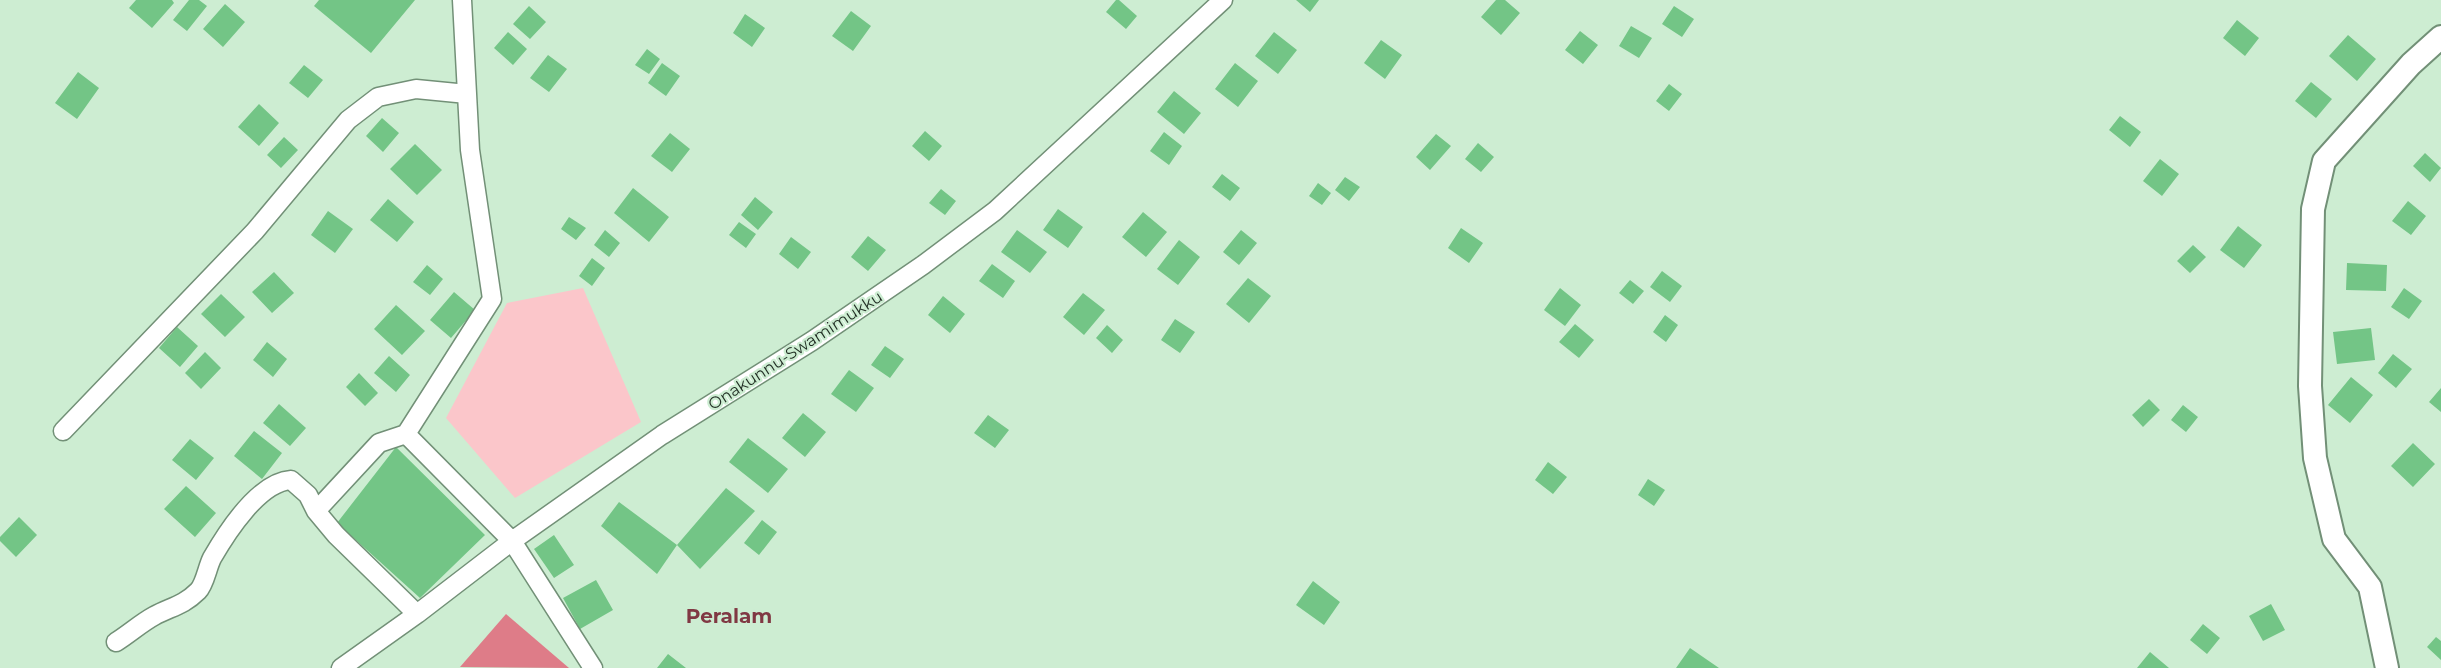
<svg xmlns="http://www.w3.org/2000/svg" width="2441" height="668" viewBox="0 0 2441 668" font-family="Montserrat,sans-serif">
	<rect width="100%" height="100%" fill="#cdedd2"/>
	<path fill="#fbc6ca" d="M583,288l58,134 -126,76 -69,-80 61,-115z"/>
	<path fill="#de7c88" d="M506,614l63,54 -109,-1z"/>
	<path fill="#73c586" d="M136,0h36l2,3 -22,25 -23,-20z
		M189,0h10l8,6 -20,25 -14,-11z
		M319,0h96l-44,53 -57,-47z
		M1116,0h3l18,16 -11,13 -20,-17z
		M1296,0h23l-9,12z
		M1496,0h9l15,13 -19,22 -20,-18z
		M225,4l20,18 -22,25 -20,-18z
		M529,6l17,16 -16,17 -17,-15z
		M1674,6l20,13 -12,18 -20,-13z
		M851,11l20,15 -18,25 -21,-15z
		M745,14l20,14 -13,19 -19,-14z
		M2237,20l22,18 -14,18 -22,-18z
		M1631,26l21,12 -13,20 -20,-12z
		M1580,31l18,14 -15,19 -18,-14z
		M508,32l19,17 -14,16 -19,-17z
		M1274,32l23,18 -19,24 -23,-18z
		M2348,35l28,24 -19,22 -28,-25z
		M1381,40l21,15 -17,24 -21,-16z
		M647,49l13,10 -11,15 -14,-9z
		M548,55l19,14 -18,23 -19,-14z
		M662,63l18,13 -14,20 -18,-13z
		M1235,63l23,18 -20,26 -23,-18z
		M304,65l19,15 -15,18 -19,-15z
		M78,72l21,16 -22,31 -22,-16z
		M2311,82l21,17 -16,19 -21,-17z
		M1669,84l13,10 -13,17 -13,-10z
		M1174,91l27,22 -17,21 -27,-22z
		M259,104l20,19 -20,23 -21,-19z
		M2120,116l21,16 -11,15 -21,-17z
		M382,118l17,15 -16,19 -17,-16z
		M925,131l17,15 -13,15 -17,-15z
		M1164,132l18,14 -13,19 -19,-14z
		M670,133l20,16 -18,23 -21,-16z
		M1436,134l15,12 -21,24 -14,-13z
		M284,137l14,13 -17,18 -14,-13z
		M1478,143l16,14 -13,15 -16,-13z
		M415,144l27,26 -25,25 -27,-26z
		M2425,153l16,15 -11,14 -17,-16z
		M2160,159l19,15 -17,22 -19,-15z
		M1222,174l18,14 -10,13 -18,-14z
		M1345,177l15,10 -11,14 -14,-11z
		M1318,183l13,10 -9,12 -13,-9z
		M633,188l36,29 -20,25 -35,-29z
		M941,189l15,12 -11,14 -16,-12z
		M755,197l18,15 -15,18 -17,-15z
		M388,199l26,23 -17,20 -27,-22z
		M2408,201l18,15 -15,19 -19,-14z
		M1058,209l25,18 -15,21 -25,-18z
		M328,211l25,18 -18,24 -24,-18z
		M1143,212l24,20 -21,25 -24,-20z
		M569,217l17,11 -10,12 -15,-11z
		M739,222l17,12 -10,14 -17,-13z
		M2238,226l24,19 -18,23 -24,-18z
		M1461,228l22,15 -14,20 -21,-15z
		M605,230l15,13 -11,14 -15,-12z
		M1017,230l30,22 -17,21 -29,-21z
		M1241,230l16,13 -18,22 -16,-13z
		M868,236l18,14 -18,21 -17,-14z
		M791,237l20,15 -13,17 -19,-15z
		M1179,240l21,17 -22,28 -21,-16z
		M2193,245l13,12 -16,16 -13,-12z
		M592,258l13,10 -13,18 -13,-10z
		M2347,263l40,2 -1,26 -40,-1z
		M992,264l23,17 -12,17 -24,-17z
		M427,265l16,14 -13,16 -17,-13z
		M1662,271l20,15 -12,16 -20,-15z
		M274,272l20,21 -22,20 -20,-21z
		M1248,278l23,18 -22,27 -23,-19z
		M1630,280l14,11 -11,13 -14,-11z
		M1560,288l21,17 -16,21 -21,-16z
		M2404,288l18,13 -13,18 -18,-12z
		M454,292l21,18 -24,28 -21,-18z
		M1083,293l22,17 -21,25 -21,-18z
		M221,294l24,23 -20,20 -24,-23z
		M943,296l22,18 -15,19 -22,-18z
		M396,305l29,26 -23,24 -28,-26z
		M1665,315l13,10 -12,17 -13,-10z
		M1175,319l20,13 -15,21 -19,-13z
		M1575,324l19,16 -15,18 -20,-16z
		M1107,325l16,15 -11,13 -16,-15z
		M177,327l21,19 -18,21 -21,-19z
		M2371,328l4,32 -38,4 -4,-32z
		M267,342l20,17 -14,18 -20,-17z
		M885,346l19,13 -14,19 -19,-13z
		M205,352l16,16 -20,21 -16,-16z
		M2393,354l19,15 -16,19 -18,-15z
		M389,356l21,19 -14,17 -22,-19z
		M849,370l25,18 -18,24 -25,-18z
		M359,373l19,20 -13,13 -19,-19z
		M2351,377l22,18 -23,28 -22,-18z
		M2441,388v24l-12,-10z
		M2149,399l11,11 -17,17 -11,-12z
		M279,404l27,24 -16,18 -27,-23z
		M2183,405l15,12 -12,15 -15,-12z
		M803,413l23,19 -21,25 -23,-19z
		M988,415l21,15 -14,18 -21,-15z
		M254,431l28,22 -20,26 -28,-23z
		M748,438l40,31 -20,24 -39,-31z
		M190,439l24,19 -18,22 -24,-20z
		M2413,443l22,21 -22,23 -22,-21z
		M396,447l89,88 -65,63 -83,-75z
		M1548,462l19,15 -14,17 -18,-14z
		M1648,479l17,11 -11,16 -16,-11z
		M186,486l30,27 -21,24 -31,-28z
		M726,488l29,23 -55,58 -23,-24z
		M619,502l58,43 -20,29 -56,-48z
		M19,517l18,18 -21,22 -16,-16v-4z
		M762,520l15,12 -18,23 -15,-12z
		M554,535l20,30 -20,13 -20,-29z
		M596,580l17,30 -33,19 -17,-31z
		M1313,581l27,21 -16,23 -28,-20z
		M2271,604l14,26 -22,11 -14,-25z
		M2203,624l17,14 -13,16 -17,-14z
		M2436,637l5,4v19l-14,-13z
		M1690,648l29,20h-43z
		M2150,652l19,16h-32z
		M668,654l18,14h-29z"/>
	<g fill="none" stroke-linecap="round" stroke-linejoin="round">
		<defs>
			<path id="minor" d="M462,0l8,150 22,149 -86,135 106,107 81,127
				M63,431l192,-200 93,-111 30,-23 38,-8 51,5
				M316,511l63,-68 27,-9
				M116,642c13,-8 25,-19 38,-26 16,-9 29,-10 44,-25 7,-7 9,-23 14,-33 15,-26 47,-76 79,-78l17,15 8,16 20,24 81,79
				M341,668l76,-54 95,-73 150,-106 150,-94 111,-76 72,-54 228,-211"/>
			<path id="major" d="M2387,668l-17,-81 -36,-48 -19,-81 -5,-72 3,-177 11,-48 87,-97 30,-27"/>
		</defs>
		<use href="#minor" stroke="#729077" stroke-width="21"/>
		<use href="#major" stroke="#729077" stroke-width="26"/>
		<use href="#minor" stroke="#fff" stroke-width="18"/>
		<use href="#major" stroke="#fff" stroke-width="22"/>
	</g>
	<g text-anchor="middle" stroke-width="4.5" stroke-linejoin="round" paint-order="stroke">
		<g font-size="16" fill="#1f2c22" stroke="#cdedd2">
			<text transform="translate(795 350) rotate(-33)" y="6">Onakunnu-Swamimukku</text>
		</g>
		<g font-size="20" font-weight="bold" fill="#803843" stroke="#cdedd2">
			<text x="729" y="623">Peralam</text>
		</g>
	</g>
</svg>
